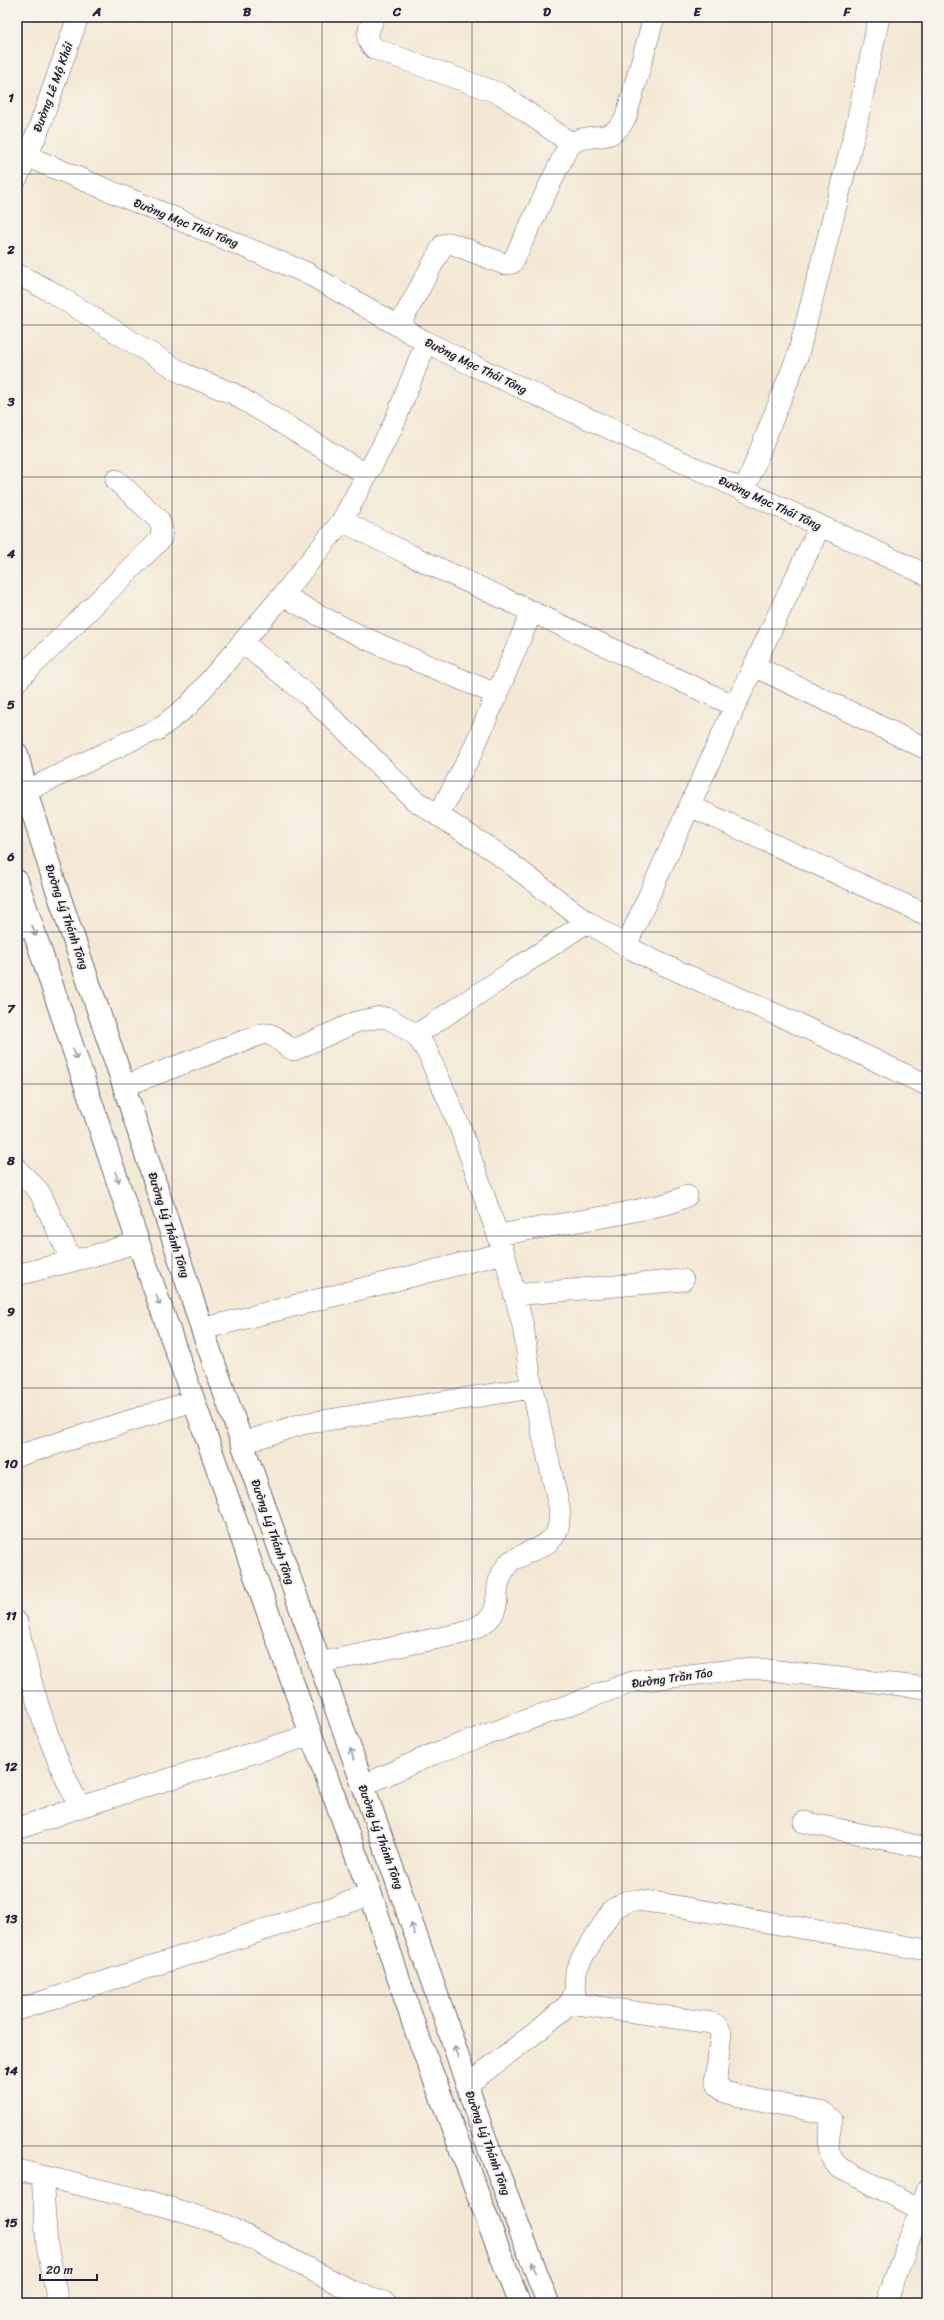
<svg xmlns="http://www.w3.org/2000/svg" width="944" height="2320" viewBox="0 0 944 2320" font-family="Sriracha,sans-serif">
	<rect width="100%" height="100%" fill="#f7f3e8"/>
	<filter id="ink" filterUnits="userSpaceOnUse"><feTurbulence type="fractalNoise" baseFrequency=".025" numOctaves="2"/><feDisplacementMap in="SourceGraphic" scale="8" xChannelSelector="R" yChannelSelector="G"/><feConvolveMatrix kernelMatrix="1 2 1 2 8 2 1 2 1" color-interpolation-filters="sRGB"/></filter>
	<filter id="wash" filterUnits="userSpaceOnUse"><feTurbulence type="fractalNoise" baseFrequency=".012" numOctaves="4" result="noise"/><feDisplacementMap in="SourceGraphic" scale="16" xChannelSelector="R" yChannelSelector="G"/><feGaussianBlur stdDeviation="0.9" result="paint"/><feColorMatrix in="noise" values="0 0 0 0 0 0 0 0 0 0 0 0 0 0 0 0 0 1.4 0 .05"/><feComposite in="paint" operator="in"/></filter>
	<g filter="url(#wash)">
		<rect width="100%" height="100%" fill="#f4e8d4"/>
	</g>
	<g filter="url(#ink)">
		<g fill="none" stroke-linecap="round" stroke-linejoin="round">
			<defs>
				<path id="street" d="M374,17c-5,12 -11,22 1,32l126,45 71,50
					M26,156l281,117 119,69 48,24 453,209
					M17,178l21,-47 40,-114
					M17,274l33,17 134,83 50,20 133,81
					M399,326l44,-81 7,-2 54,21 8,-1 53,-110c3,-5 7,-11 13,-13 22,-7 34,3 48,-23l28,-100
					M744,491l54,-136 57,-224 24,-114
					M342,521l68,34 325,151
					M283,595c68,41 143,69 215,100
					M243,643l66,53 43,41 62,63 80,51 93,71 39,24 29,15 145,64 127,60
					M754,666l173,83
					M17,681l144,-142 1,-10 -3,-9 -43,-40
					M26,791l110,-53 21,-8 32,-25 94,-110 59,-74 51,-95 33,-84
					M690,806l237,109
					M438,816l35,-66 59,-139
					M17,929h1
					M626,946l109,-240 85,-180
					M416,1035l171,-113
					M124,1086l138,-52c16,-2 19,12 32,16l62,-28 24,-5 10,2 26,16 11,16 33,76 44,126 19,73 9,62 27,118c3,36 -10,36 -38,50 -4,2 -10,4 -13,8 -25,33 9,49 -45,69l-144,30
					M17,1168c6,10 16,15 23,25l32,68
					M498,1235l122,-21 50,-11 17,-7
					M17,1275l79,-20 42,-13
					M514,1295l169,-15
					M202,1329l302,-76
					M242,1443l60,-19 230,-36
					M17,1456l176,-55
					M17,1622c13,64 32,127 63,185
					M362,1786l71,-32 202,-73 117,-13 175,20
					M804,1822l123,26
					M17,1829l63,-22 231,-72
					M570,2003l142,20 6,3 3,7 -5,47 3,7 6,5 15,4 84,17 8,7c-4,21 -9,33 8,48l80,41
					M17,2010l354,-115
					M467,2085l77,-59 26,-23 5,-11 1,-22 7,-14 29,-46 13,-8 13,-2 21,3 268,47
					M17,2170l134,32 74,23 127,66 34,12
					M42,2176l5,69 11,58
					M886,2303l41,-113"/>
				<path id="primary" d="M17,754l9,37 29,93 69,202 78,243 242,686 38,115 66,173
					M17,881l121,361 173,493 60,160 45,136 103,272"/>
			</defs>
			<use href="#street" stroke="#6c6771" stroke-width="22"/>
			<use href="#primary" stroke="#6c6771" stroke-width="24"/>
			<use href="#street" stroke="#fff" stroke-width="21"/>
			<use href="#primary" stroke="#fff" stroke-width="22"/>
		</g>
		<defs><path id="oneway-shaft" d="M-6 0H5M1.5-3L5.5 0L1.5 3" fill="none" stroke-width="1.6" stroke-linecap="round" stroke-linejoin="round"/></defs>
		<g stroke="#9c9ca7">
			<use href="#oneway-shaft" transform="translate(34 931) rotate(71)"/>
			<use href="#oneway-shaft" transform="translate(75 1054) rotate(71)"/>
			<use href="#oneway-shaft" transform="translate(117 1177) rotate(71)"/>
			<use href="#oneway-shaft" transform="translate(158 1300) rotate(71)"/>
			<use href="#oneway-shaft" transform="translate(352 1754) rotate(-108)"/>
			<use href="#oneway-shaft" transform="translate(413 1929) rotate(-110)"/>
			<use href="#oneway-shaft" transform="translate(456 2052) rotate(-108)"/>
			<use href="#oneway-shaft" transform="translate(534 2267) rotate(-111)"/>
		</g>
	</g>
	<path fill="none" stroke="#22223b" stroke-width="1" stroke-opacity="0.55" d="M172,17v2286M322,17v2286M472,17v2286M622,17v2286M772,17v2286M17,174h910M17,325h910M17,477h910M17,629h910M17,781h910M17,932h910M17,1084h910M17,1236h910M17,1388h910M17,1539h910M17,1691h910M17,1843h910M17,1995h910M17,2146h910"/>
	<g text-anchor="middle" stroke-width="3.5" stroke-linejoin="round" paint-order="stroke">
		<g font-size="12" fill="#22223b" stroke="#f7f3e8">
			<text transform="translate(53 87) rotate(-70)" y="4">Đường Lê Mộ Khải</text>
			<text transform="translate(186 223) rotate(22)" y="4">Đường Mạc Thái Tông</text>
			<text transform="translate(476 366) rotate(26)" y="4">Đường Mạc Thái Tông</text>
			<text transform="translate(770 503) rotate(25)" y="4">Đường Mạc Thái Tông</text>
			<text transform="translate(67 917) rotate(71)" y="4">Đường Lý Thánh Tông</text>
			<text transform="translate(169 1225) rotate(72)" y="4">Đường Lý Thánh Tông</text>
			<text transform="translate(273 1532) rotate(71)" y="4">Đường Lý Thánh Tông</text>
			<text transform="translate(672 1678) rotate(-8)" y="4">Đường Trần Táo</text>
			<text transform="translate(381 1837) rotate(70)" y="4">Đường Lý Thánh Tông</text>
			<text transform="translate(488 2143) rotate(70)" y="4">Đường Lý Thánh Tông</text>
		</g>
	</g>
	<rect width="944" height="2320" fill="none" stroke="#f7f3e8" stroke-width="44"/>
	<path d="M40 2274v6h57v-6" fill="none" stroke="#22223b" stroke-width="2"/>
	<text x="46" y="2274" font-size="12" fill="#22223b" stroke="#f7f3e8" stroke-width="3" paint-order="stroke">20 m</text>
	<rect x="22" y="22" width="900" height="2276" fill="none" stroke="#22223b" stroke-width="1.5"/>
	<g font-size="13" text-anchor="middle" font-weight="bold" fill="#22223b">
		<text x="97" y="16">A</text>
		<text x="247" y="16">B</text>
		<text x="397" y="16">C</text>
		<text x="547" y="16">D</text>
		<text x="697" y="16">E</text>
		<text x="847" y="16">F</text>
		<text x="11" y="102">1</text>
		<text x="11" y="254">2</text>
		<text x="11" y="406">3</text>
		<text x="11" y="558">4</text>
		<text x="11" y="709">5</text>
		<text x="11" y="861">6</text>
		<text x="11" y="1013">7</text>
		<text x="11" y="1165">8</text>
		<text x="11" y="1316">9</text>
		<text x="11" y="1468">10</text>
		<text x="11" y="1620">11</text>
		<text x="11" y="1771">12</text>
		<text x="11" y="1923">13</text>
		<text x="11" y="2075">14</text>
		<text x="11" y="2227">15</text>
	</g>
</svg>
